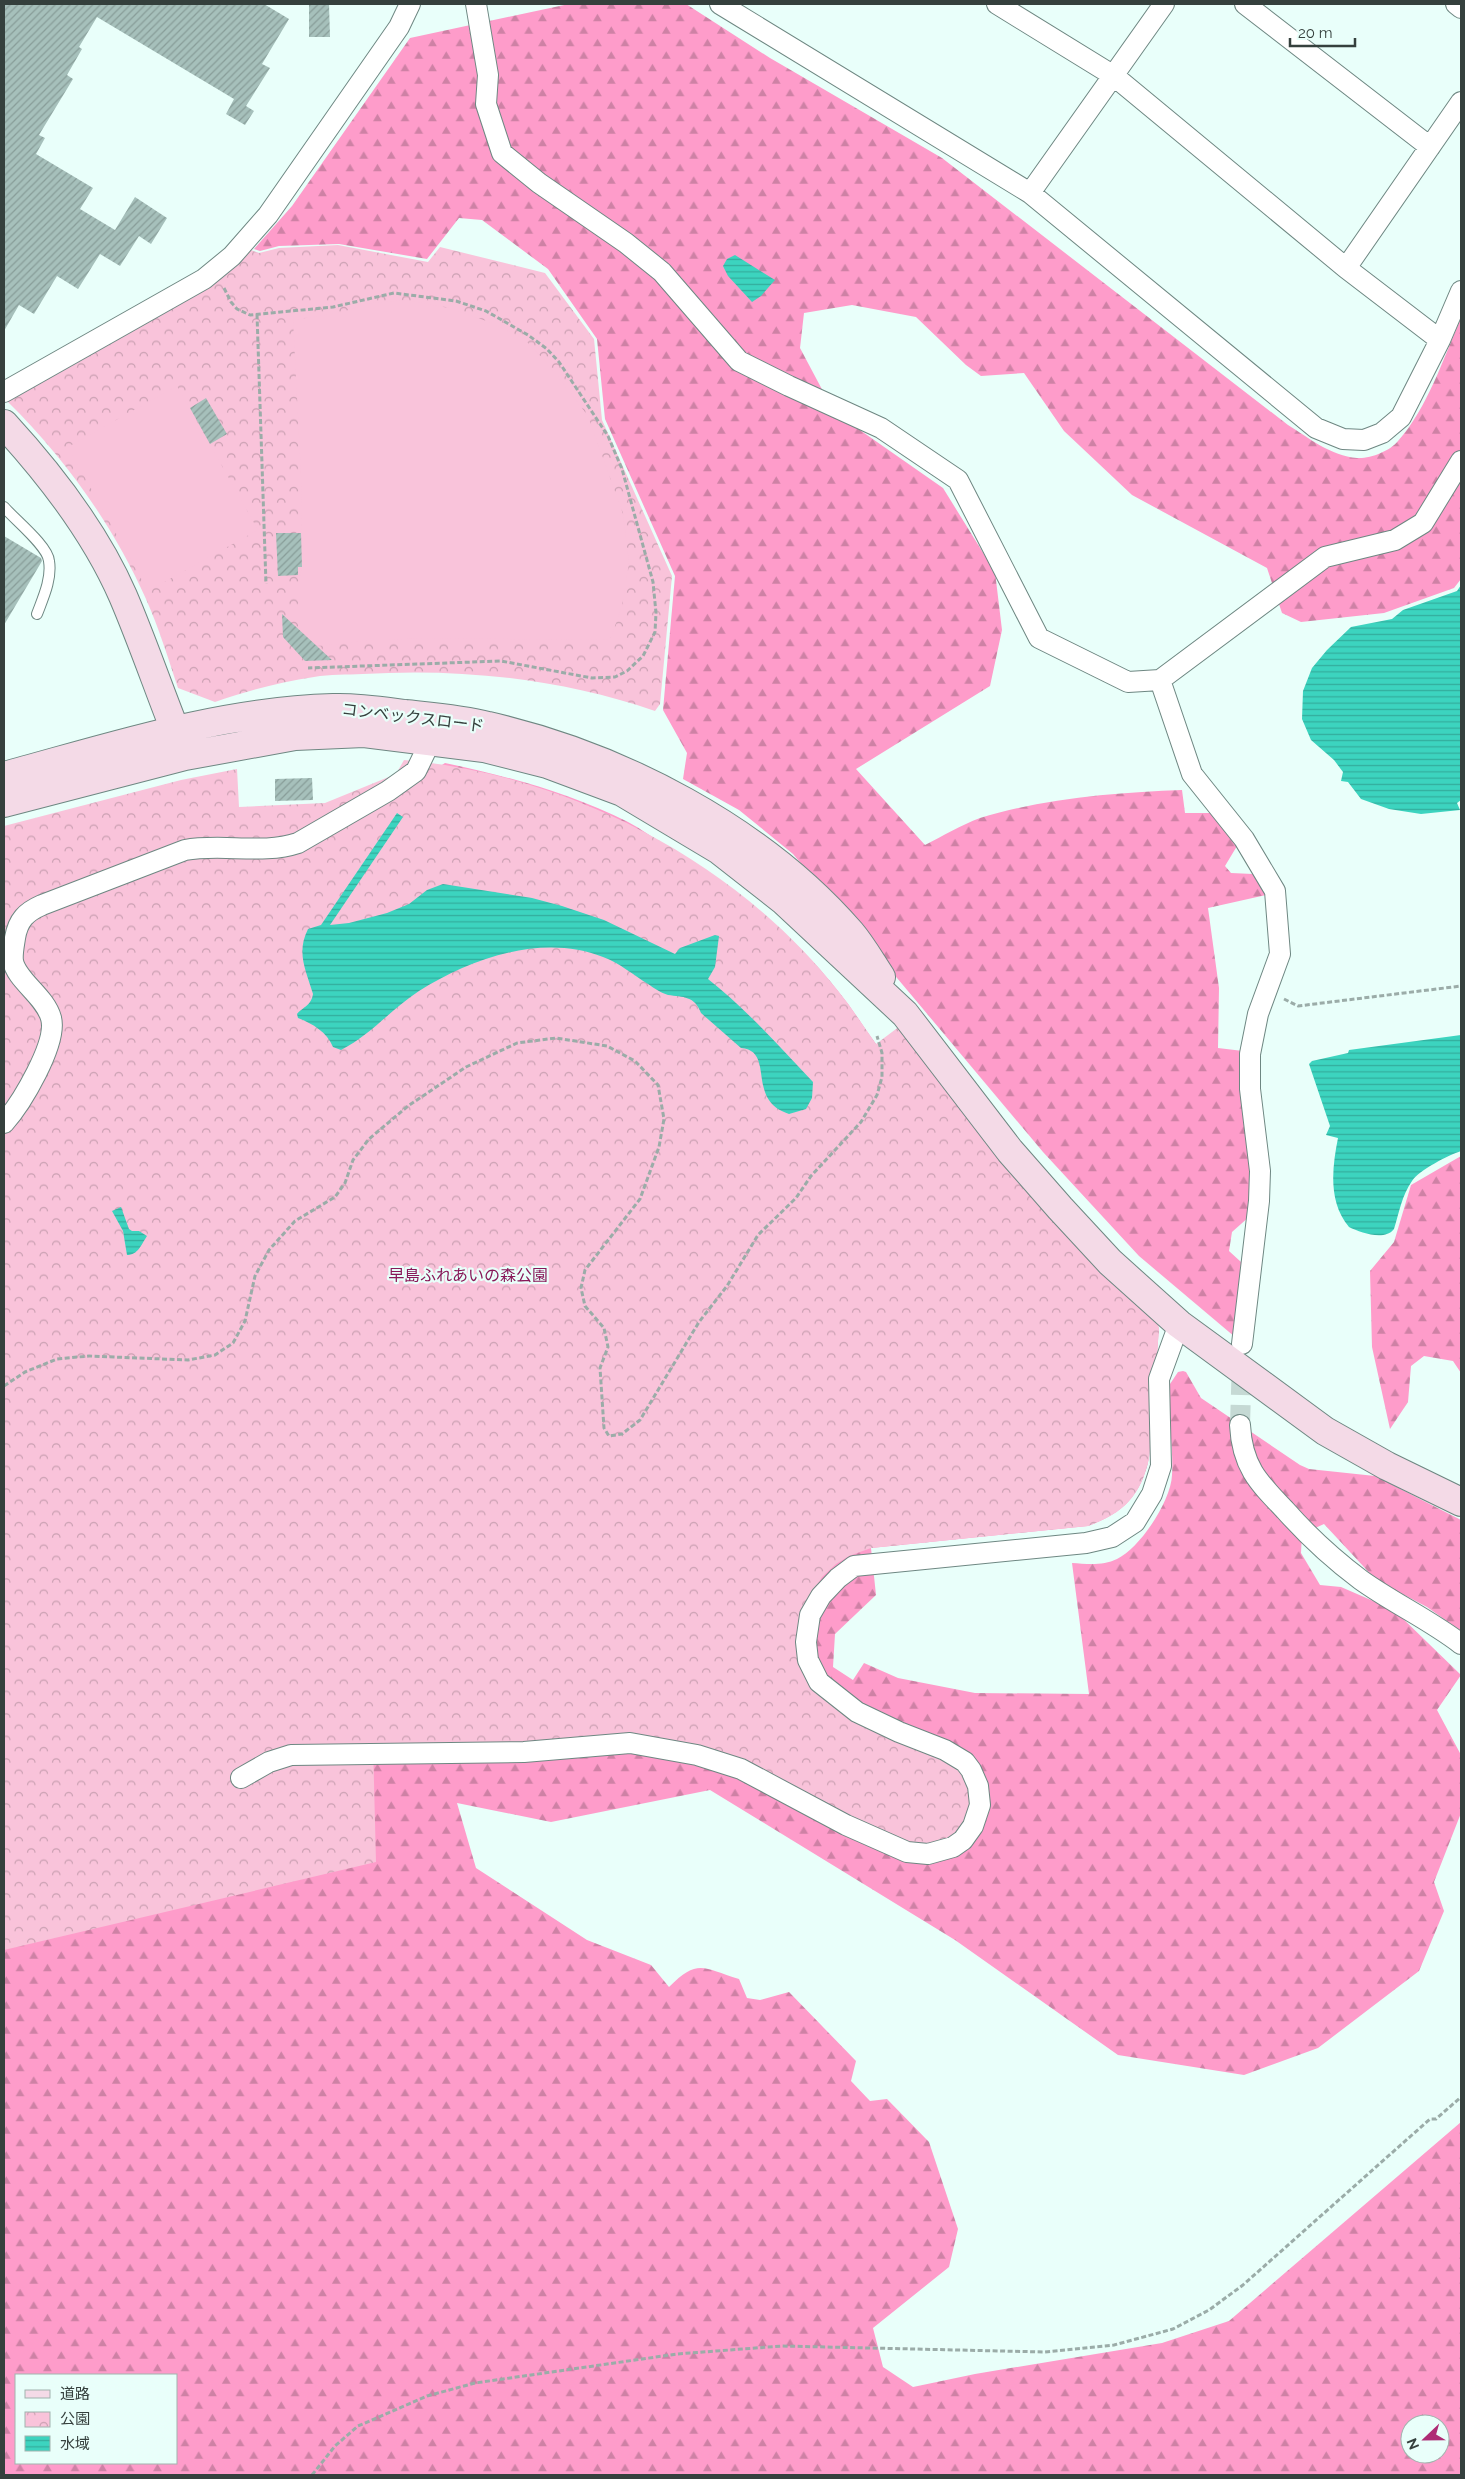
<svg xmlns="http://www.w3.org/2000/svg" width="1465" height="2479" viewBox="0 0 1465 2479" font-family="Raleway,'Noto Sans JP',sans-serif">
	<defs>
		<pattern id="forest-firs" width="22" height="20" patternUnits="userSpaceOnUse" patternTransform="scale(1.25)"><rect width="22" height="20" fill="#fe9cca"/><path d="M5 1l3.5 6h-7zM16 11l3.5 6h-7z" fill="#ce81a5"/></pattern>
		<pattern id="park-crowns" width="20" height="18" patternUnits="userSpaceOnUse" patternTransform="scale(1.25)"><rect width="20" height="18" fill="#f9c3da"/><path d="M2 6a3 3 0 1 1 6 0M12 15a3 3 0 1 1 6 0" fill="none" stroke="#caa0b2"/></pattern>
		<pattern id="water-rules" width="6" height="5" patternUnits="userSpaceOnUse" patternTransform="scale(1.25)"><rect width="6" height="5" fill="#3cd4bf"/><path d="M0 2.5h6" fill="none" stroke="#33ad9c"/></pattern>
		<pattern id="building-hatch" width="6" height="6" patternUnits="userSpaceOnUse" patternTransform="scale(1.25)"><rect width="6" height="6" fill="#a6c0bb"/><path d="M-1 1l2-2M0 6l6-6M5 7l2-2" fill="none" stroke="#889d99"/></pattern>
	</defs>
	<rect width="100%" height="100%" fill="#e9fffa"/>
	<path fill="url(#forest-firs)" fill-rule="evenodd" d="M569,4h117l84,54 172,100 346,267c21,13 43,31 69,33 13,1 33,-7 41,-17 29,-32 46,-84 63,-123v261l-7,9 -70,25 -83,9 -19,-9 -15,-45 -135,-73 -68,-64 -40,-58 -43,3 -15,-11 -50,-48 -64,-12 -48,8 -4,35 34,64 109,76 52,84 7,58 -12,56 -134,83 69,76c18,-9 36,-20 55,-27 60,-19 139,-26 202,-28l3,23h26l26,33 -12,20 6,7 22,1 13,21 -58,13 11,80 -1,60 25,3 7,97v68l-18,16 -3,19 12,11 -6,75 -96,-81 -96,-104 -250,-298 -54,-44 -56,-31 4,-26 -24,-43 12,-134 -70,-157 -8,-80 -49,-70 -66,-49 -23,-2 -32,41 -88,-15 -60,2 -19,5 -6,-2 38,-43 118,-168z
		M445,763c62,13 125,30 183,59 13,7 26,16 38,24 64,39 126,86 172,145 14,17 25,35 38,53l283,284 -10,130c-8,37 -25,55 -61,68l-217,22 5,47 -41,39 -2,33 20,13 11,-17 34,15 77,15 114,1 -17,-131c15,1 31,3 45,-4 23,-11 54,-58 55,-84 2,-30 -6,-61 -2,-91l8,-12 5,-1 3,1 15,26 99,67 9,4 66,7 86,44v111l-34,-24 -51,-27 -52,-56 -22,10 -1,19 19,32 21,2 53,23 67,65 -24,35 24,45v58l-27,69 10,29 -25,60 -101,77 -74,27 -126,-20 -163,-115 -245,-150 -159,32 -94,-19 19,65 111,72 64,25 18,22c29,-29 34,-19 70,-8l8,19 13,2 29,-8 67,69 -5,20 19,20 17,-2 42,43 29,87 -9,38 -76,61 10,39 30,20 62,-13 187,-31 67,-22 232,-199v353h-1457v-1191l298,-429zM16,2375h160v88h-160zM1410,2424h30v30h-30z
		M1461,1156v217l-8,-12 -29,-5 -13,10 -3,36 -18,27 -18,-82 -2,-76 24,-29 17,-57z"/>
	<path fill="url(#park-crowns)" d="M338,245l90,17 12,-15 105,26 49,66 8,81 70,156 -12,128 -5,7c-93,-32 -193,-43 -292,-37 -16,1 -33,0 -49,3 -34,5 -67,14 -99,25l-37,-14c-10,-30 -19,-60 -32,-89 -33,-74 -81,-141 -139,-198l195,-110 33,-25 16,-16 8,3 20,-5z
		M404,760c163,14 333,101 434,231 14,17 25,35 38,53l24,-18 257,295 2,7 -10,130c-8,37 -25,55 -61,68l-217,22 -22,8 -13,8 -14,13 -14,23 3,86 16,16 35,24 82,32 16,12 10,20 1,17 -11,22 -9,9 -23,7 -14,-1 -37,-15 -80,-40 -100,-41 -324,-5 3,119 -372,88v-1124l177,-46 56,-11 2,38 86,-4 71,-29z"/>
	<path fill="#f9c3da" d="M406,300l43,8 43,15 33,17 24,25 39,51 35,98 6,49 -7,43 -12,34 -198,-2c-17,3 -34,1 -51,3 -15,2 -29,4 -44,5l-19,-17v-45l4,-17 -1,-93 -8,-154 45,-7 34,-10z
		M177,386l81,144 -110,61 -80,-144z"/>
	<path fill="url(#water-rules)" d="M735,255l40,25 -14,16 -9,6 -24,-26 -5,-10 4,-7z
		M1461,585v215l-4,3 3,7 -39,4 -32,-5 -28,-10 -13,-17 -7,-1 2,-9 -9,-12 -23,-20 -9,-21 1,-28 9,-23 15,-18 24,-23 41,-8 11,-9 54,-19z
		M397,813l6,4 -73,108 19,-2 38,-10 22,-9 18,-14 16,-6 89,14 30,8 42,14 71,34 5,-6 35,-13 4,1 -4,31 -7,12c38,30 71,67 105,103l-1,16 -6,11 -17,5c-44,-14 -13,-63 -48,-66l-40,-35c-6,-17 -18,-16 -33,-18 -7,-2 -14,-7 -20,-11 -15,-9 -28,-21 -45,-27 -60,-24 -132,1 -184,34 -29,19 -47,43 -78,59l-8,-3c-6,-15 -20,-23 -35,-29l-1,-4c7,-8 14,-8 16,-20 -7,-24 -17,-41 -5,-65l13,-4z
		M1461,1035v116c-12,4 -42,19 -49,30 -10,14 -13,32 -18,48 -9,12 -33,4 -45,-2 -21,-25 -17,-59 -11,-89l-12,-3 4,-9 -21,-62 3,-3 36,-8 1,-3z
		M121,1207l8,22 3,2h7l8,5c-6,9 -9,19 -20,19l-4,-24 -11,-20z"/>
	<path fill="url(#building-hatch)" d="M4,4h260l25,15 -27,45 8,4 -24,38 8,5 -9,14 -19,-11 8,-15 -137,-82 -18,30 3,2 -15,26 6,4 -34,56 6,3 -9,16 57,34 -13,21 35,21 20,-33 32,21 -16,26 -12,-8 -19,30 -20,-12 -22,35 -21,-13 -23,38 -15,-9 -15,26z
		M309,4h20l1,33h-21z
		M206,398l21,36 -17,10 -20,-36z
		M276,533h25l1,34h-4v8l-20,1z
		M4,536l37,22 1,3 -38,64z
		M282,614l50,46 -27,1 -22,-24z
		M312,778l1,22 -38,1v-22z"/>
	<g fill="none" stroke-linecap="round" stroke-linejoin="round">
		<path stroke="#c5d9d4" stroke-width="20" stroke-dasharray="20 10" stroke-linecap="butt" d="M1240,1425l2,-65"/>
		<defs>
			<path id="lane" d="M4,507c10,12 44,39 45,54 3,18 -6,37 -12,53"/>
			<path id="street" d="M476,4l12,71 -2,29 16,49 37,30 87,60 36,29 77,89 50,25 92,42 77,52 81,158 89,44 32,-2 165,-123 70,-17 28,-17 38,-62
				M720,4l310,189 286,235 27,11 21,1 18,-7 19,-16 39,-77 21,-49
				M997,4l117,72 232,192 94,72
				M1245,4l185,143
				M1456,4l5,4
				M1030,193l134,-189
				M1346,268l115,-166
				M4,392l200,-113 28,-23 36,-41 131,-188 11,-23
				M1160,680l32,94 52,65 31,52 5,63 -22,60 -8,40v35l10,82 -1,30 -17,143
				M4,1123c17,-19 54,-80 47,-105 -6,-22 -35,-38 -38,-57 -1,-7 1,-16 2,-23 3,-18 11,-26 27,-33l143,-55c37,-7 77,5 113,-7l90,-52 28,-20 15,-31
				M1240,1425c2,41 18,57 45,85 23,26 48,49 76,70 32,23 69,40 100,64
				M241,1778l28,-16 22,-7 233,-3 106,-9 67,12 44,14 105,56 61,27 21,2 25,-7 10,-7 10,-14 7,-21 -2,-19 -7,-16 -6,-8 -20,-12 -46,-18 -42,-20 -38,-30 -11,-22 -2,-18 4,-27 11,-19 17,-18 16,-12 232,-23 26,-6 23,-15 17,-28 9,-28 -2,-87 20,-55"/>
			<path id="secondary" d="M4,424c45,49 92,110 119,172 21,49 38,100 58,149
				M4,776c107,-29 216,-65 329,-68 24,-1 49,3 72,6 28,3 56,5 83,12 132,30 273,103 363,207 11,13 20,29 30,44
				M4,803l181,-47 110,-20 69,-3 120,15 63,16 75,28 97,58 65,51 121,113 105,137 50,57 50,54 69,62 146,107 62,35 74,36"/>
		</defs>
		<use href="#lane" stroke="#6e8782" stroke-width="12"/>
		<use href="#street" stroke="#6e8782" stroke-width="22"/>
		<use href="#secondary" stroke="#6e8782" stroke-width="30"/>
		<path stroke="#9baca8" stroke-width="3" stroke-dasharray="5 2.5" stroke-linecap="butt" d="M224,288l7,14 6,7 13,6 83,-8 61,-14 62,8 30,10 42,24 19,14 12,13 49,74 14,33 31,113 3,31 -1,19 -12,24 -16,15 -12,6 -23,1 -91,-17 -193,7
			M257,314l9,270
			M1284,999l14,7 163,-20
			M4,1386l21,-14 32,-13 32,-3 99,4 27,-5 18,-12 12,-22 10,-45 14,-26 26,-29 40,-24 10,-14 8,-23 16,-21 39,-33 58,-39 51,-24 39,-5 51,8 28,15 23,24 6,34 -5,28 -19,52 -55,71 -4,18 4,18 19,22 4,19 -8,21 4,60 5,8 13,-2 18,-14 59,-98 28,-36 31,-51 38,-37 15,-22 50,-54 16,-27 5,-18v-24l-5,-17
			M312,2475l23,-29 23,-20 69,-30 48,-13 202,-29 105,-8 263,6 69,-7 59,-16 36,-19 34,-25 187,-166h6l25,-22"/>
		<use href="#lane" stroke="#fff" stroke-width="10"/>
		<use href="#street" stroke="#fff" stroke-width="20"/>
		<use href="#secondary" stroke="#f4dae7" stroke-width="28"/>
	</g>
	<g text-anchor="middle" stroke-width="4.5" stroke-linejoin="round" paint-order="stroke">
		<g font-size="16" fill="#35403d" stroke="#e9fffa">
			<text transform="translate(413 717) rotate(7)" y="6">コンベックスロード</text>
		</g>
		<g font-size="16" fill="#881859" stroke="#e9fffa">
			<text x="468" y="1281">早島ふれあいの森公園</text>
		</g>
	</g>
	<rect width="1465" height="2479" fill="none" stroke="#35403d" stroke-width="10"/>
	<rect x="15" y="2374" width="162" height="90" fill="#e9fffa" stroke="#a1b3ae"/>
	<rect x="25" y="2390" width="25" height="8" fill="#f4dae7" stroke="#a1b3ae"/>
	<text x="60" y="2399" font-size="15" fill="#35403d">道路</text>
	<rect x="25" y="2412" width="25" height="15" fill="url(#park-crowns)" stroke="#a1b3ae"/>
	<text x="60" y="2424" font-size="15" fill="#35403d">公園</text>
	<rect x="25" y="2436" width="25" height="15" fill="url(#water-rules)" stroke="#a1b3ae"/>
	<text x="60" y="2449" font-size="15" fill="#35403d">水域</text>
	<g transform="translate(1425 2439) rotate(248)"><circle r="24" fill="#e9fffa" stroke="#a1b3ae"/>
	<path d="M0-4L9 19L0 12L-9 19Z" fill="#ae2c75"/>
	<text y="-8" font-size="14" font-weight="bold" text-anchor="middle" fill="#35403d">N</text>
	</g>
	<path d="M1290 38v8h65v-8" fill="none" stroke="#35403d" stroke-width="2.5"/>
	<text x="1298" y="38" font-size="15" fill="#35403d" stroke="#e9fffa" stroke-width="4" paint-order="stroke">20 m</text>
</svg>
